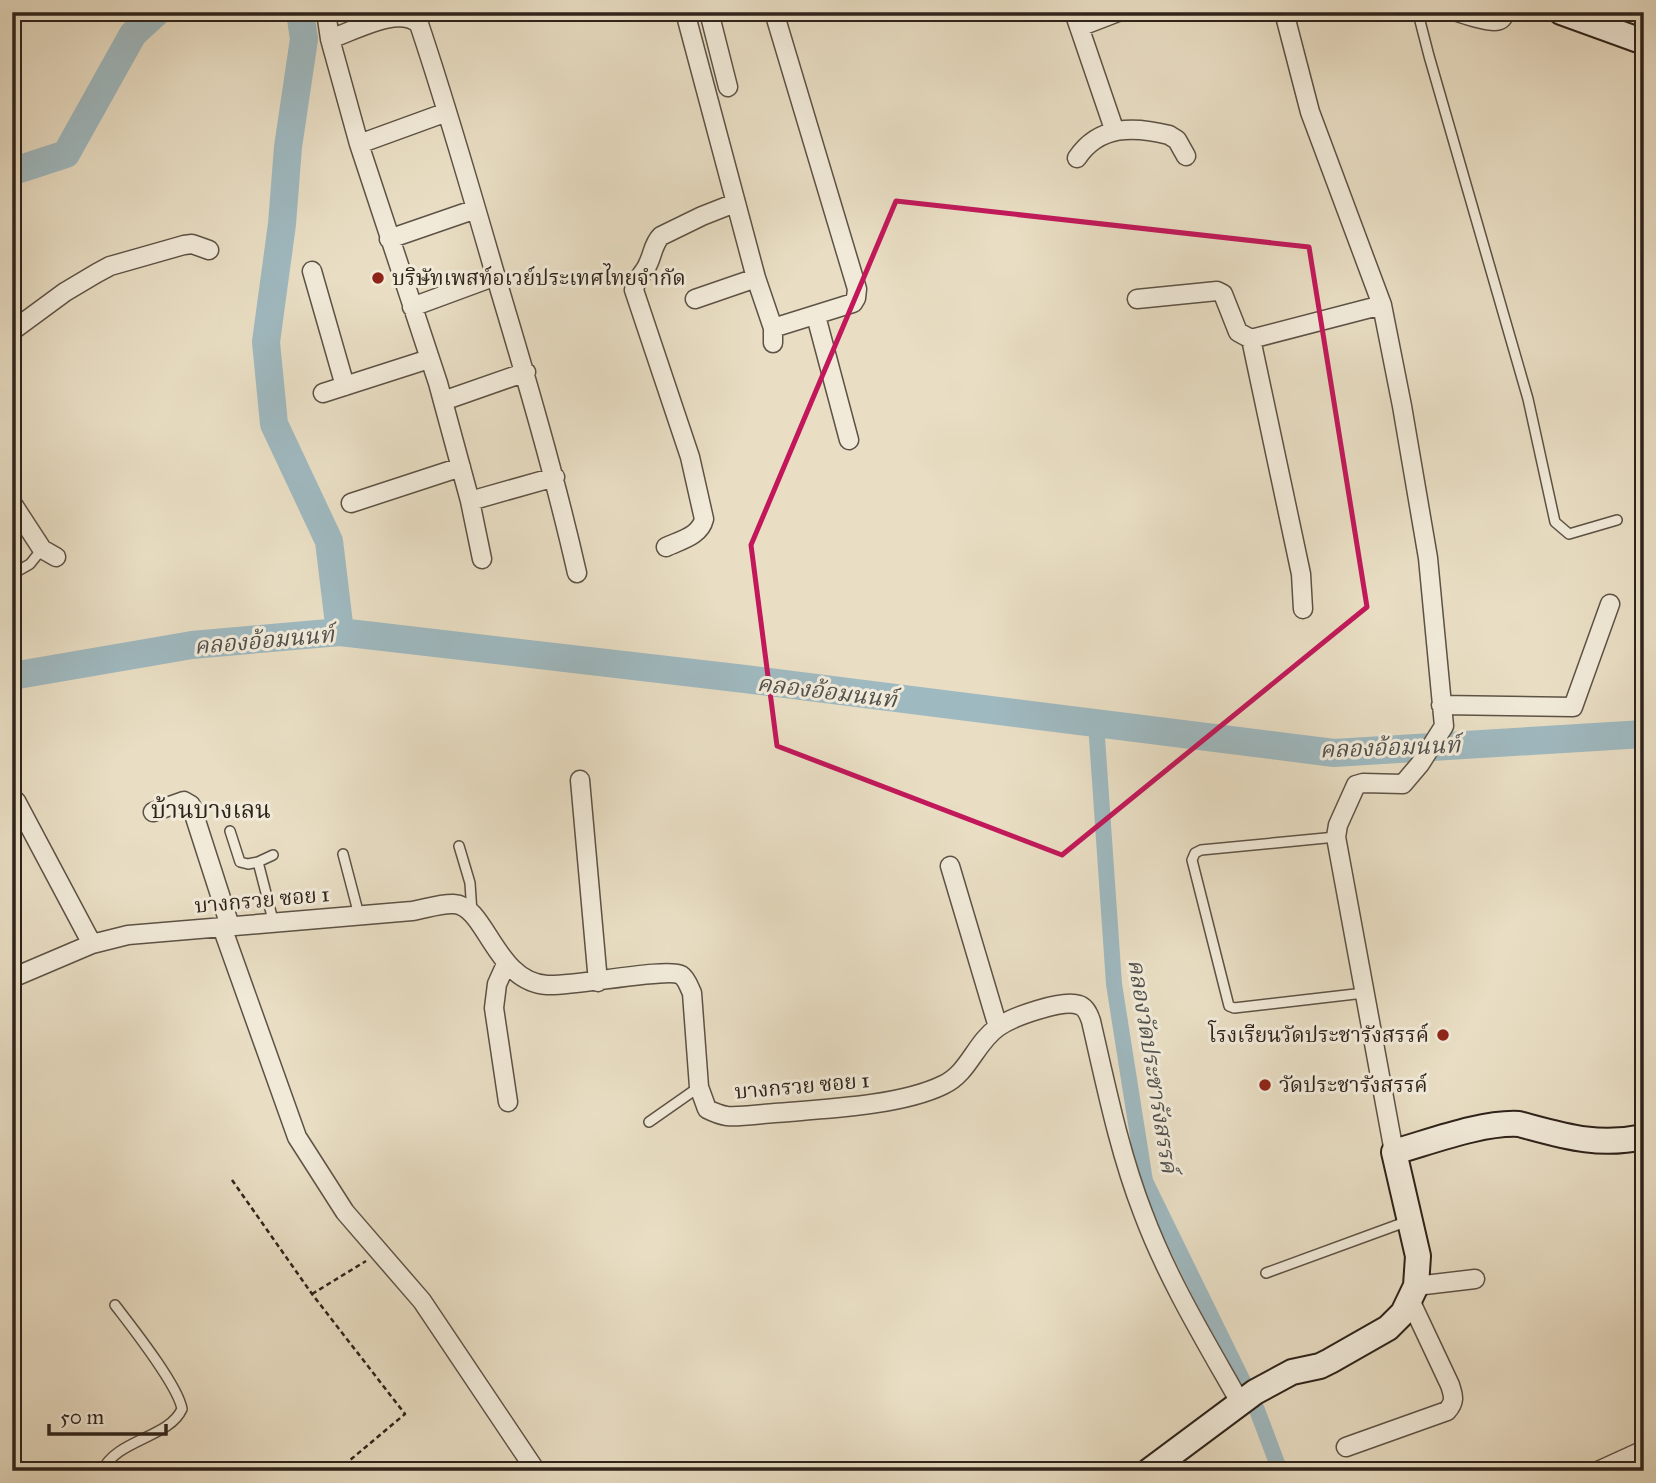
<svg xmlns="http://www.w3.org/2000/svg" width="1656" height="1483" viewBox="0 0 1656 1483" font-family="'IM FELL Great Primer','Noto Serif Thai',serif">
	<rect width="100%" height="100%" fill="#e9dec4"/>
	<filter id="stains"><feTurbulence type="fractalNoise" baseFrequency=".00286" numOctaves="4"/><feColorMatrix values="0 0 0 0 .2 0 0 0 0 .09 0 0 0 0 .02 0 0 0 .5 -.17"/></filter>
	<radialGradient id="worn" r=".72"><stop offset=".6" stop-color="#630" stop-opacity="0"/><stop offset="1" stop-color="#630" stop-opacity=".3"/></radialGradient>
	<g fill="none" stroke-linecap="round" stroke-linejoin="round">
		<path stroke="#9fb9c0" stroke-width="16" d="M1096,723l18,261 31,197 112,229 23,61"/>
		<path stroke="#9fb9c0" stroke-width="28" d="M300,12l4,27 -16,108 -6,77 -16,118 8,82 55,117 11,91
			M12,169h8l46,-15 67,-120 24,-22
			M12,676l180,-31 148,-13 405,47 589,74 310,-19"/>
		<defs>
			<path id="lane" d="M1423,12l-3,9 9,35 99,343 27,123 14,12 48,-14
				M1443,12c13,4 44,16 56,13 7,-2 9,-7 11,-13
				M16,572l14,-8 12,-15
				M230,831l10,31 8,2 10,-2
				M1336,837l-135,13 -6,3 -3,7 37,146 5,2 130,-15
				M459,846l11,37 2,30
				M343,854l16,61
				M273,855l-15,7 16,62
				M649,1122l50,-35
				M1266,1273l142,-52
				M102,1471c15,-32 67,-33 80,-62 -4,-24 -51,-83 -67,-104"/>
			<path id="street" d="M326,12l4,27 29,105 79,239 32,118 12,58
				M685,12l71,266 17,50v15
				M709,12l19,75
				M1074,12l40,117
				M1284,12l26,100 72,193 20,101 26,152 16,168 -24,38 -17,20 -40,-1 -7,2 -18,40 -2,12 58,315
				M1079,27l39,-15
				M330,39c24,-8 69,-34 89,-15 28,83 52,167 76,250 30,100 59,198 82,299
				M359,144l88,-32
				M1077,158c22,-33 57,-32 92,-23l8,5 9,16
				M389,239l87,-30
				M312,271l33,115
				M695,299l61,-21
				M1137,299l80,-8 6,3 15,38 13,7 131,-34
				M412,307l84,-31
				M816,316l33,124
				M773,328l80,-25 3,-5 1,-9 -83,-277
				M12,331l53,-39 32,-19 13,-7 74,-21 8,-1 17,6
				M1251,339l50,235 2,35
				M323,393l106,-34
				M443,401l83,-29
				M470,501l85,-24
				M12,503l30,46 14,8
				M351,503l110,-36
				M666,547c15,-7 34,-11 38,-28l-14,-62 -56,-167c2,-12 10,-16 14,-26 5,-10 5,-20 13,-28l41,-20 33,-13
				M1441,705l132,2 37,-103
				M580,780l18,202
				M16,801l76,143
				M153,812l31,-11 7,4 39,121
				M950,866l48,161
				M222,927l75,210 48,75 77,89 114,170
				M506,964l-9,20 -3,24 14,94
				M12,978l80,-34 36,-9 284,-24c13,-2 29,-8 42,-7 32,1 41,78 93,81 26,2 120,-18 134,-10 6,4 8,12 11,18l7,94 8,22c6,3 13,6 20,7 15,1 32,-2 48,-3 48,-4 125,-7 168,-28 26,-12 32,-42 55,-58 14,-10 64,-28 81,-22 7,2 10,10 12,16 15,65 28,130 52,192 25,67 63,129 98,191
				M1416,1286l59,-7
				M1346,1447l101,-36c8,-9 7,-14 3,-26l-40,-85
				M1598,1471l46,-21"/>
			<path id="secondary" d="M1561,12l83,30
				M1149,1471l106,-79 37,-20 28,-6 10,-5 58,-33 15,-15 13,-27 2,-30 -24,-104c36,-10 88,-30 125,-28 45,12 78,23 125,13"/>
		</defs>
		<use href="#lane" stroke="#5d5245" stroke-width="12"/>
		<use href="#street" stroke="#5d5245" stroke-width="21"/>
		<use href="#secondary" stroke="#2e231b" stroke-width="28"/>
		<path stroke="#2e231b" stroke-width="2.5" stroke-dasharray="5 3.5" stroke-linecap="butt" d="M232,1180l80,114 93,120 -68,57
			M312,1294l54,-33"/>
		<use href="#lane" stroke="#f1ead9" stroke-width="9"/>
		<use href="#street" stroke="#f1ead9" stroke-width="18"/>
		<use href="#secondary" stroke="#f1ead9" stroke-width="24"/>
	</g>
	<path fill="none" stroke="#c2185b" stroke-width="5" stroke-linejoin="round" d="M896,201l413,46 58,360 -305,248 -285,-109 -26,-201z"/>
	<g fill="#8f2418" stroke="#f1ead9" stroke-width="2.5">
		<circle cx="378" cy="278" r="7"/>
		<circle cx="1443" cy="1035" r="7"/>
		<circle cx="1265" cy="1085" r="7"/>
	</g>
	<g text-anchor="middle" stroke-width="6" stroke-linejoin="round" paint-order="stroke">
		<g font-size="21" fill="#2e231b" stroke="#f1ead9" text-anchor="start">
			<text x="392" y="285">บริษัทเพสท์อเวย์ประเทศไทยจำกัด</text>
			<text x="1429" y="1042" text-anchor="end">โรงเรียนวัดประชารังสรรค์</text>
			<text x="1279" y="1092">วัดประชารังสรรค์</text>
		</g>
		<g font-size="21" fill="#2e231b" stroke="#f1ead9">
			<text transform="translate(262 900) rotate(-5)" y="7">บางกรวย ซอย 1</text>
			<text transform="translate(802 1086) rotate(-5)" y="7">บางกรวย ซอย 1</text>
		</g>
		<g font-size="23" font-style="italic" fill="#50504d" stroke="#f1ead9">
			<text transform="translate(264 640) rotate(-5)" y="8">คลองอ้อมนนท์</text>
			<text transform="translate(827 691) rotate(7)" y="8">คลองอ้อมนนท์</text>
			<text transform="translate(1390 747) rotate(-2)" y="8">คลองอ้อมนนท์</text>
			<text transform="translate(1153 1066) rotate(81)" y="8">คลองวัดประชารังสรรค์</text>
		</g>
		<g font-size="24" fill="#2e231b" stroke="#f1ead9">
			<text x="211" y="818">บ้านบางเลน</text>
		</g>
	</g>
	<rect width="1656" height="1483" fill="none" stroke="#e9dec4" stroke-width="42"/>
	<rect x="14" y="14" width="1628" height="1455" fill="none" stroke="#2e231b" stroke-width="3.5"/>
	<rect x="21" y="21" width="1614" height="1441" fill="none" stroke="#2e231b" stroke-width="2"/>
	<path d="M49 1424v10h117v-10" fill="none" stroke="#2e231b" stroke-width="3.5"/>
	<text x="60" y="1424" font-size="21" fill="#2e231b" stroke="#f1ead9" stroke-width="5" paint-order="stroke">50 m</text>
	<rect width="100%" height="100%" filter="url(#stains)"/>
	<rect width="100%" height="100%" fill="url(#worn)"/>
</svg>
